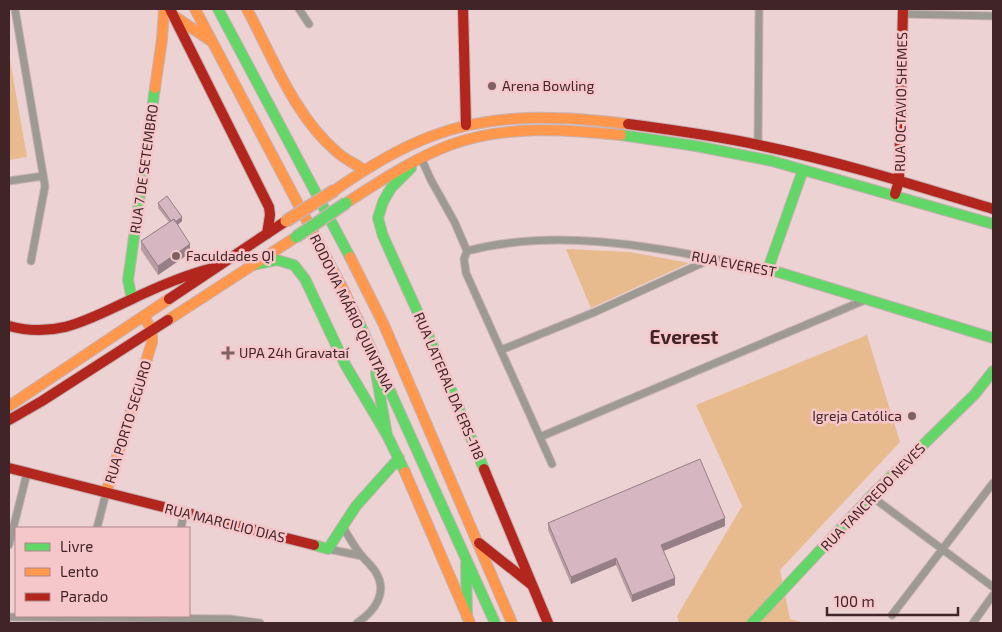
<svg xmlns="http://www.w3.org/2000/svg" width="1002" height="632" viewBox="0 0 1002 632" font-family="'Exo 2',sans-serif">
	<rect width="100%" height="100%" fill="#ecd2d3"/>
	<path fill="#e8bb8f" d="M9,54l18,103 -18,3z
		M566,249l64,3 59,11 -98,45z
		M867,335l33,107 -120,128 10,49 16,4h-127l-2,-7 65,-110 -46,-101z"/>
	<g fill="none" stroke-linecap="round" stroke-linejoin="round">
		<defs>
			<path id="street" d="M15,9l30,177 -14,75
				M299,9l10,15
				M903,14l90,2
				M758,145l1,-136
				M421,158l10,22 24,43 12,28
				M9,181l34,-5
				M467,251c99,-26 203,0 301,18
				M467,251l-3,8 2,14 86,191
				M501,350l94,-38 116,-53
				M540,437l325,-137
				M871,496l122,91
				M342,526c7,10 12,21 20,30 4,5 9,9 13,15 14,21 0,40 -18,52
				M97,528l9,-35
				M181,528l3,-15
				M9,545l18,-72
				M328,549l34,7
				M892,615l101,-132
				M9,617l221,2 30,4
				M973,623l20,-28"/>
			<path id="fast" d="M218,9l132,248
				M621,135l75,11 76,15 221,63
				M411,168l-20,20 -8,14 -5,16 5,18 46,101 55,132
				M803,170l-35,99 225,69
				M253,265l24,-5 17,5 11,14 41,87 41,69 18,37
				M132,299l-4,-19 27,-192
				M358,320l137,303
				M376,373l11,62
				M314,545l14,4 28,-43 43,-48
				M466,564l1,53
				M752,623l119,-127 104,-102 18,-23"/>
			<path id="slow" d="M195,9l147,278 16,33
				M247,9c26,49 48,108 91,144 8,7 18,11 26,17
				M174,16l37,25
				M155,88l7,-49 2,-30
				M335,190c30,-21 62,-41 97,-54 63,-24 130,-20 196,-12
				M346,203c33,-21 67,-44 104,-58 55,-20 114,-16 171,-10
				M350,257l34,68 128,298
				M168,320l128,-83
				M9,406l160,-107
				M405,472l65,151
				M106,493l46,-151v-12l-8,-13"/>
			<path id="jam" d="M170,9l99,198 1,8 -3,19
				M463,9l3,116
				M628,124c45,6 91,12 135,22 78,16 154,40 230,63
				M895,194l4,-13 4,-172
				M169,299l117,-78
				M9,326c48,13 80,-7 121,-26 27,-13 54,-25 83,-32
				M9,420l33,-19 126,-81
				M9,468l305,77
				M484,469l64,154
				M479,543l53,42"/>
		</defs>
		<use href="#street" stroke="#c7b1b2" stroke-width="9"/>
		<use href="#fast" stroke="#c7b1b2" stroke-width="12"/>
		<use href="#slow" stroke="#c7b1b2" stroke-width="12"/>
		<use href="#jam" stroke="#c7b1b2" stroke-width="12"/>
		<use href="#street" stroke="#9d9a93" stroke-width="7"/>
		<use href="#fast" stroke="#63d668" stroke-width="10"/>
		<use href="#slow" stroke="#ff974d" stroke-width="10"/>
		<use href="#jam" stroke="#b3261e" stroke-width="10"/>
		<defs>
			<path id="fast-bridge" d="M296,237l50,-34"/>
			<path id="slow-bridge" d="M286,221l49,-31"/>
		</defs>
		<use href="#fast-bridge" stroke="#c7b1b2" stroke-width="14" stroke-linecap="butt"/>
		<use href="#slow-bridge" stroke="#c7b1b2" stroke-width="14" stroke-linecap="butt"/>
		<use href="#fast-bridge" stroke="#63d668" stroke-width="11"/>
		<use href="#slow-bridge" stroke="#ff974d" stroke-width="11"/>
	</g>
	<path fill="#b89da5" d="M158,203l24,18 -4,4 12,28 -32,22 -17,-25v-9l28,-19 -11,-14z
		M548,523l177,3 -62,25 12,34 -43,17 -16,-37 -45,19 -23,-54z"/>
	<path fill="#967f86" d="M182,217v4l-9,7v-5z
		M190,244v9l-32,22v-9z
		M725,518v8l-64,26v-7z
		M616,558v7l-45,19v-7z
		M675,578v7l-43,17v-7z"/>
	<path fill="#d6b6c0" stroke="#967f86" d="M167,196l15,21 -7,5 -1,-3 -3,2 -13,-18z
		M174,219l16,25 -32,22 -17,-25z
		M700,459l25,59 -64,27 14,33 -43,17 -16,-37 -45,19 -23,-54z"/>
	<g fill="#7d6163" stroke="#f6c7ca" stroke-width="2">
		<circle cx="492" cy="86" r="5"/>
		<circle cx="176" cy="256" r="5"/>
		<path d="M225.5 345.5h5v5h5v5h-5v5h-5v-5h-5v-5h5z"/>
		<circle cx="912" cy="416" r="5"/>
	</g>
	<g text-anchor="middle" stroke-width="5" stroke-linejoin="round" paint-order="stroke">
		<g font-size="14" fill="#412427" stroke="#f6c7ca" text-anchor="start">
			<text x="502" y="91">Arena Bowling</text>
			<text x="186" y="261">Faculdades QI</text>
			<text x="239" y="358">UPA 24h Gravataí</text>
			<text x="902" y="421" text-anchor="end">Igreja Católica</text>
		</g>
		<g font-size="14" fill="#412427" stroke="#f6c7ca">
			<text transform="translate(901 102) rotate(-89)" y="5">RUA OCTAVIO SHEMES</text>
			<text transform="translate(144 169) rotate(-82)" y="5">RUA 7 DE SETEMBRO</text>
			<text transform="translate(734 264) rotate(11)" y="5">RUA EVEREST</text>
			<text transform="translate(352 313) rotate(64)" y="5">RODOVIA MÁRIO QUINTANA</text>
			<text transform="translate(449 386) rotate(67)" y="5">RUA LATERAL DA ERS-118</text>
			<text transform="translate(128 422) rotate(-73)" y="5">RUA PORTO SEGURO</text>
			<text transform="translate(873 497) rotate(-46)" y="5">RUA TANCREDO NEVES</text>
			<text transform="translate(225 523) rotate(14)" y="5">RUA MARCILIO DIAS</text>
		</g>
		<g font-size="19" font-weight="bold" fill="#412427" stroke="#f6c7ca">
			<text x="684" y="344">Everest</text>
		</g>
	</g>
	<rect width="1002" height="632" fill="none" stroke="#412427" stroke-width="20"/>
	<rect x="15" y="527" width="175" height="90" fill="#f6c7ca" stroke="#ae8689"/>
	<rect x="25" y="543" width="25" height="8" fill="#63d668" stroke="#ae8689"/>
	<text x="60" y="552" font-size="15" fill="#412427">Livre</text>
	<rect x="25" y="568" width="25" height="8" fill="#ff974d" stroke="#ae8689"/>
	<text x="60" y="577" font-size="15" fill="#412427">Lento</text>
	<rect x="25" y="593" width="25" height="8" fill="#b3261e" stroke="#ae8689"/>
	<text x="60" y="602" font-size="15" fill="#412427">Parado</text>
	<path d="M827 607v8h131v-8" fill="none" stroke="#412427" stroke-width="2.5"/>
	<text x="834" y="607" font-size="15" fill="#412427" stroke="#f6c7ca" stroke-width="4" paint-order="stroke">100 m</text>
</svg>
